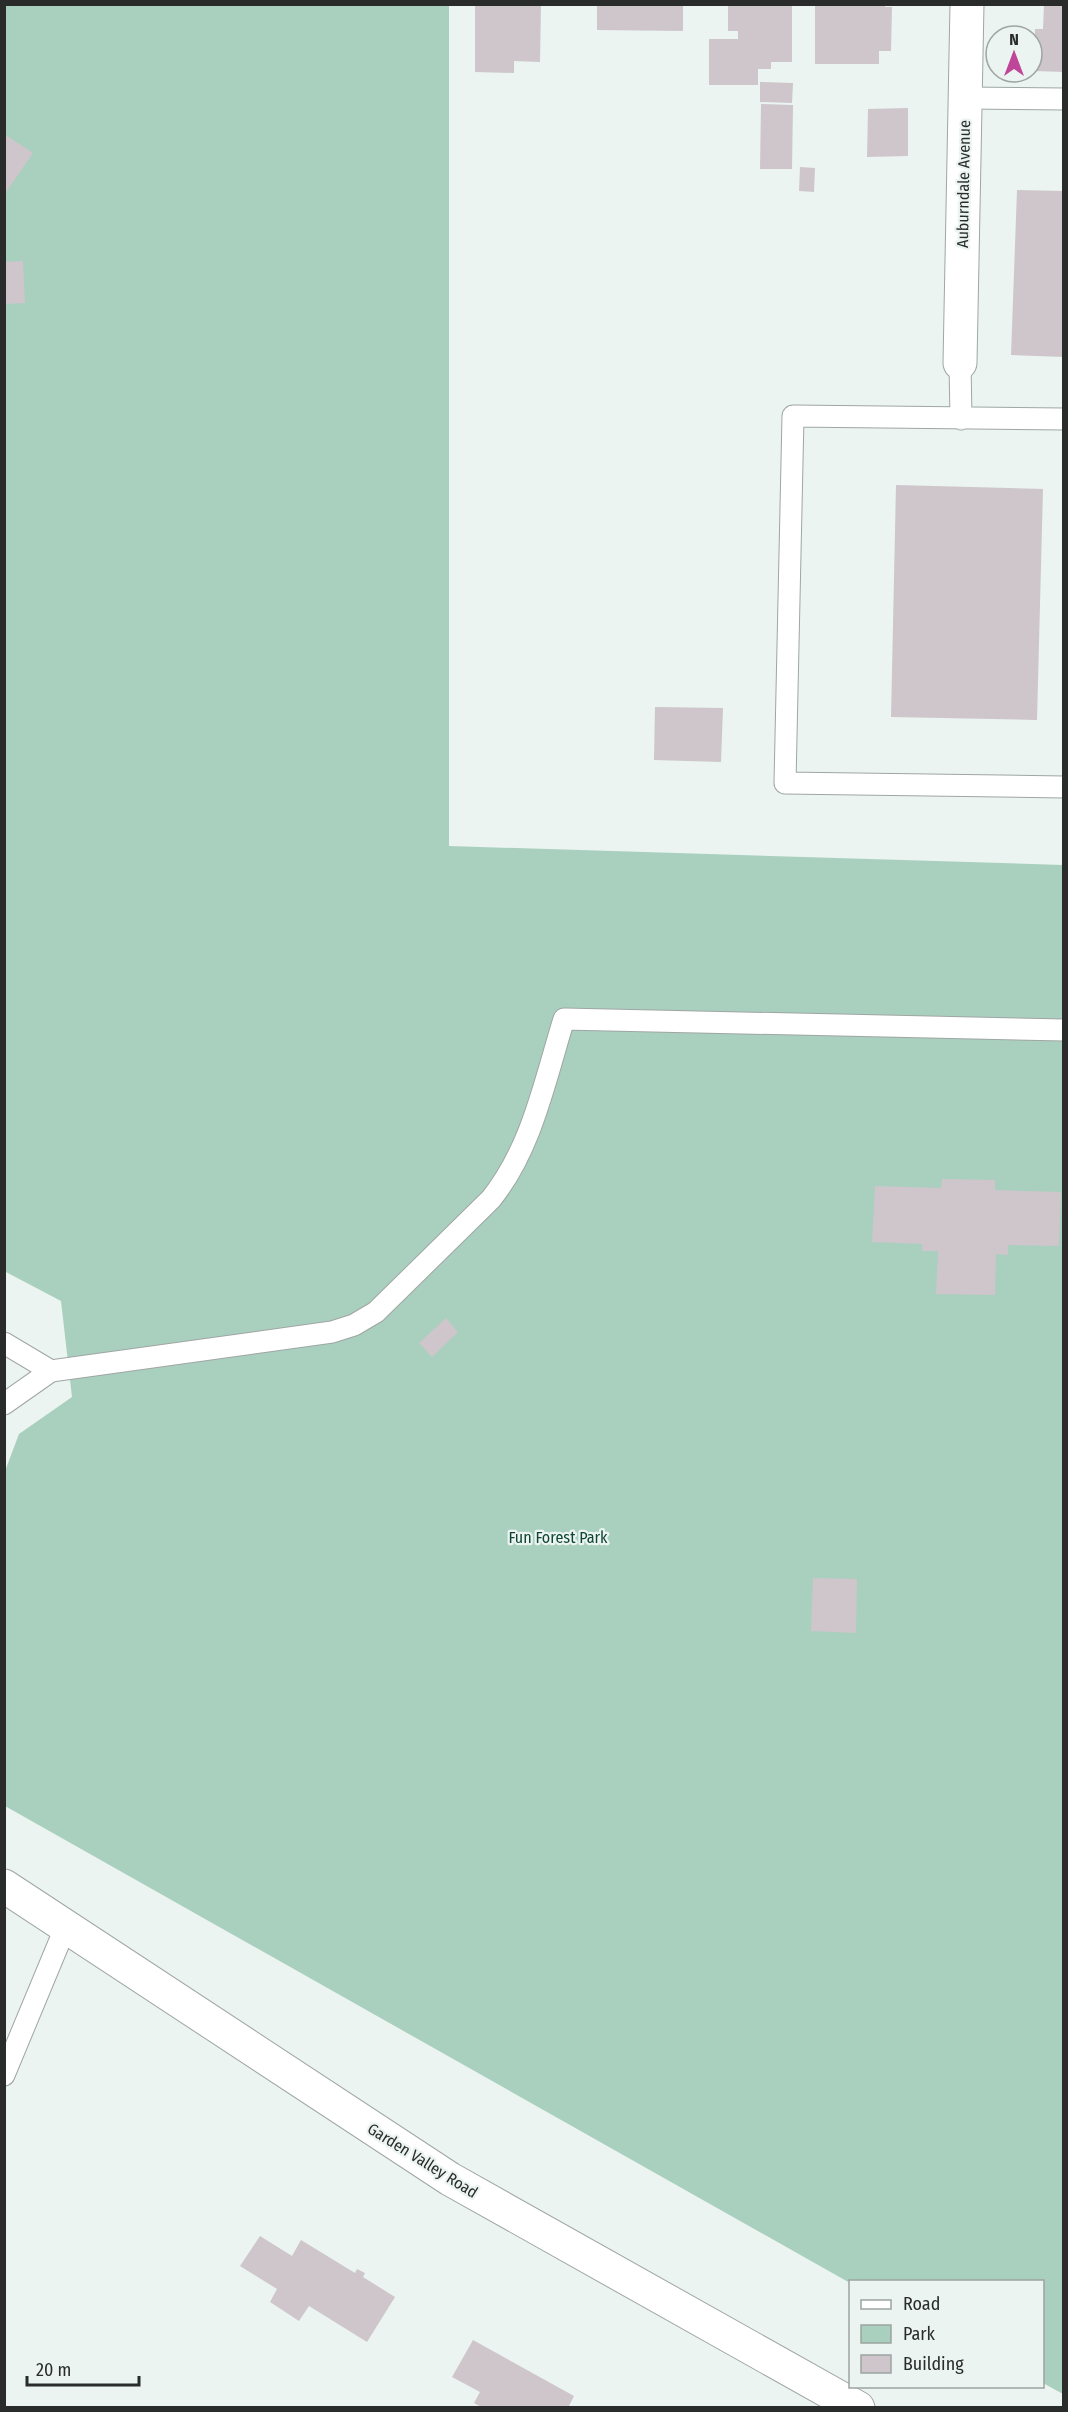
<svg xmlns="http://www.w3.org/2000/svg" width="1068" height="2412" viewBox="0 0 1068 2412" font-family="'Fira Sans Condensed',sans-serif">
	<rect width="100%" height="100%" fill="#ebf4f0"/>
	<path fill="#a9cfbf" d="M5,5h444v841l614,19v1529l-20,-11 -1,-101 -192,1 -845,-477v-335l14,-37 53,-37 -11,-96 -57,-30z"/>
	<path fill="#cec6cb" d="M475,4h66l-1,58 -26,-1v12l-39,-1z
		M597,4h86v27l-86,-1z
		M728,4h64v58h-21v7h-13v16h-49v-46h29v-8h-10z
		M885,4v3h7l-1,44h-12v13h-64v-59z
		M1044,4h20v68l-30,-1 1,-42h8z
		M760,82l33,1 -1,20 -32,-1z
		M761,104l32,1 -1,64h-32z
		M908,108v48l-41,1 1,-48z
		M4,134l29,19 -29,42z
		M800,167l15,1 -1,24 -15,-1z
		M1017,190l47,1v166l-53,-2z
		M23,261l2,42 -21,1v-42z
		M896,485l147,4 -6,231 -146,-3z
		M655,707l68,1 -2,54 -67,-2z
		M942,1179l53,1v10l66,2 -2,54 -51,-1v10l-12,-1 -1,41 -59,-1 2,-43h-16v-7l-50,-2 3,-56 66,2z
		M446,1318l12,14 -26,25 -13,-14z
		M813,1578l44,1 -1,54 -45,-2z
		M260,2236l32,20 9,-16 54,33 2,-4 8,4 -2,4 32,20 -28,45 -58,-36 -10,15 -29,-19 7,-13 -37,-23z
		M473,2340l101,56 -6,12h-85l-9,-5 6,-11 -28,-15z"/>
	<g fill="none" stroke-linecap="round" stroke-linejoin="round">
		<defs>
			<path id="service" d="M965,98l99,1
				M960,363l1,56
				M1064,419l-271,-3 -8,367 279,4
				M4,1343l47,28
				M4,1404l47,-33 281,-39 22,-7 22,-13 115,-113c41,-51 54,-119 73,-180l500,11
				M4,2075l62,-149"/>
			<path id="minor" d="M960,363l7,-359"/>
			<path id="tertiary" d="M4,1886l446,293 408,229"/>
		</defs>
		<use href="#service" stroke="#9fa6a3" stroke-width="23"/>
		<use href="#minor" stroke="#9fa6a3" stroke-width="35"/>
		<use href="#tertiary" stroke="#9fa6a3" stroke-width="35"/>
		<use href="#service" stroke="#fff" stroke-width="21"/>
		<use href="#minor" stroke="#fff" stroke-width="33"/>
		<use href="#tertiary" stroke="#fff" stroke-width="33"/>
	</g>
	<g text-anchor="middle" stroke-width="4.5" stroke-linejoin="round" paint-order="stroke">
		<g font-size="16" fill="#292c2b" stroke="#ebf4f0">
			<text transform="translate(963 184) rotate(-89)" y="6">Auburndale Avenue</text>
			<text transform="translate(423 2160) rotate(32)" y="6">Garden Valley Road</text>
		</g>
		<g font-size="16" fill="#0e4534" stroke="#ebf4f0">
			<text x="558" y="1543">Fun Forest Park</text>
		</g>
	</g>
	<rect width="1068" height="2412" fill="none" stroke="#292c2b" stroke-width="12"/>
	<rect x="849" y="2280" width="195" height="108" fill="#ebf4f0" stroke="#9da4a1" stroke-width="1.5"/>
	<rect x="861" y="2300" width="30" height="9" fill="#ffffff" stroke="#9da4a1" stroke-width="1.5"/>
	<text x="903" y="2310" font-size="18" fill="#292c2b">Road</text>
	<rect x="861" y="2325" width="30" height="18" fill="#a9cfbf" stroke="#9da4a1" stroke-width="1.5"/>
	<text x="903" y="2340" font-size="18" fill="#292c2b">Park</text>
	<rect x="861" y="2355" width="30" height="18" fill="#cec6cb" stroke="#9da4a1" stroke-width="1.5"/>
	<text x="903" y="2370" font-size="18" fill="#292c2b">Building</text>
	<g transform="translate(1014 54)"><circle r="28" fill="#ebf4f0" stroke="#9da4a1" stroke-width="1.5"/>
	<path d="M0-4.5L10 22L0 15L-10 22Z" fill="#be4598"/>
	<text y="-9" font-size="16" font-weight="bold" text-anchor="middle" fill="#292c2b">N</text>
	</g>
	<path d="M27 2376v9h112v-9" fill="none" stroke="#292c2b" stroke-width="3"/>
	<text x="36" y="2376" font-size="18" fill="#292c2b" stroke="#ebf4f0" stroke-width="4.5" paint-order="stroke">20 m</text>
</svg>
